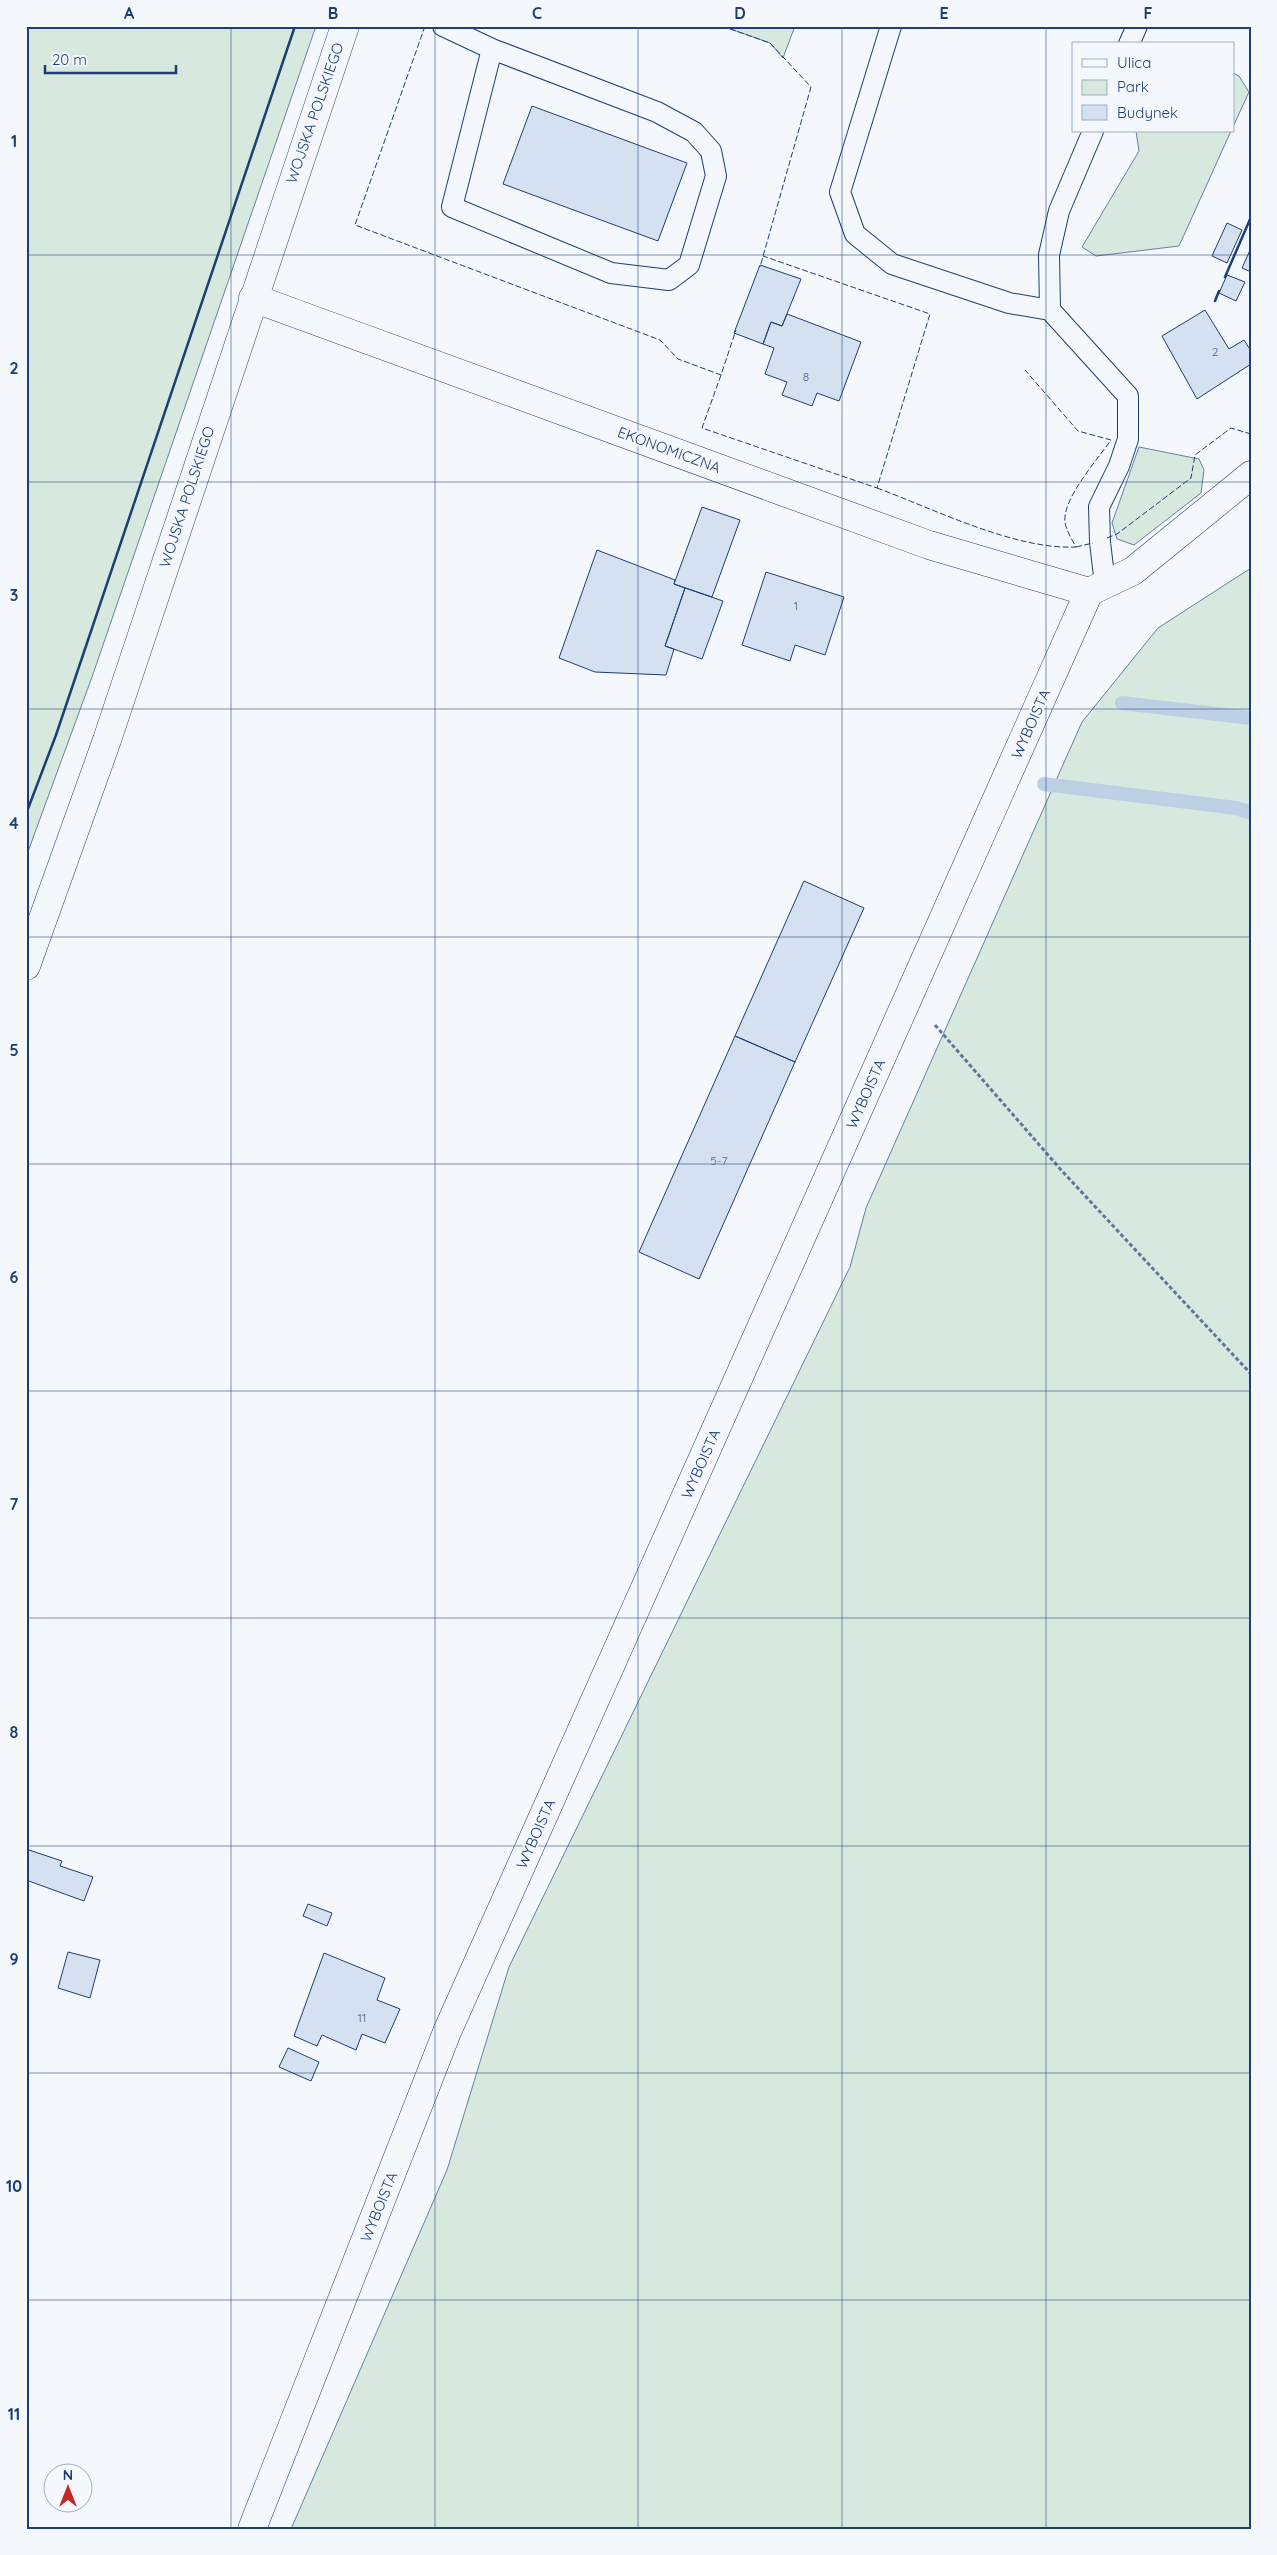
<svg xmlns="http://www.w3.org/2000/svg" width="1277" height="2555" viewBox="0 0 1277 2555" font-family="Quicksand,sans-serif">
	<rect width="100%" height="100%" fill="#f4f7fb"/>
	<path fill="#d7e8df" stroke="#687fa3" d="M26,26h290l-224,651 -66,180z
		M722,26h73l-12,32 -13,-15z
		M1233,73l6,3 10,16 -16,35z
		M1136,131h95l-52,115 -83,10 -14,-9 57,-96z
		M1139,447l60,12 5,11 -3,23 -67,52 -17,-6 -5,-16z
		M1251,568v1961h-960l156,-359 62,-203 341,-700 16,-59 216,-486 76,-94z"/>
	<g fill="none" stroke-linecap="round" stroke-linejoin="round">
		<path stroke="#bed0e5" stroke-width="14" d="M1122,703l129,15
			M1044,784l192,24 15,5"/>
	</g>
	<path fill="#d5e0f0" stroke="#1d3f73" d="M532,106l155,57 -29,78 -155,-57z
		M1227,223l15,7 -15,33 -15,-7z
		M1251,248v24l-9,-4z
		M760,265l41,14 -19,47 -11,-4 -8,22 -29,-11z
		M1227,275l18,7 -9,19 -17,-8z
		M1205,310l24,39 15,-9 7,11v13l-54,35 -35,-63z
		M787,314l74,28 -22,59 -22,-8 -5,13 -30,-11 5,-13 -22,-8 9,-26 -11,-4 8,-22 11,4z
		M702,507l38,13 -28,77 -38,-13z
		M597,550l78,30 -1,4 11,4 -20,58 9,3 -8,26 -71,-3 -36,-14z
		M766,572l78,25 -19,58 -30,-10 -5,16 -48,-16z
		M685,588l38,13 -21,58 -37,-13z
		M804,881l60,27 -69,154 -60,-26z
		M735,1036l60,26 -96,217 -60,-27z
		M26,1849l36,12 -2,5 33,11 -9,24 -58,-21z
		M308,1904l24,9 -5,13 -24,-10z
		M68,1952l32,8 -10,38 -32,-10z
		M324,1953l61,25 -8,22 23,9 -15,34 -23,-9 -6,16 -34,-15 -5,11 -23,-10z
		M288,2048l31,14 -8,19 -32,-14z"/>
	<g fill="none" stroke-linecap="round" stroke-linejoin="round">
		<defs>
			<path id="lane" d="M443,26l49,23 165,63 37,20 17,19 5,25 -27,89 -20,15 -58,-7 -159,-66 40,-158
				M891,26l-51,166 15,42 37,30 117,39 41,7
				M1129,44l8,-18
				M1093,131l-34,80 -10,44 1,55 78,86v43l-9,27 -20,41 1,35 5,43"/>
			<path id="street" d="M253,298l676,247 160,47
				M26,966l81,-226 238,-714
				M252,2529l195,-497 642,-1440 44,-21 118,-96"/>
		</defs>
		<use href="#lane" stroke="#1d3f73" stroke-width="22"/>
		<use href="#street" stroke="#1d3f73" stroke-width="29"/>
		<path stroke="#5e769c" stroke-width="3" stroke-dasharray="4 2.5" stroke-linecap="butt" d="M935,1025l127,146 189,203"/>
		<use href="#lane" stroke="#f4f7fb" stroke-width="20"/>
		<use href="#street" stroke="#f4f7fb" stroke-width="28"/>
		<path stroke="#1d3f73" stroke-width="1" stroke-dasharray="6 2.5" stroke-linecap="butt" d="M425,26l-70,199 305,115 18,19 43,16 15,-45
			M722,26l48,17 41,44 -51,180
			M721,375l-19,53 175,60 53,-174 -167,-58
			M877,488c57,21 138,62 199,59 -4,-7 -10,-17 -11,-25 -3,-23 33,-63 46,-82l-33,-9 -53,-61
			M1107,538l10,-4 74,-56 4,-23 36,-27 20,6
			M1076,547l17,-4"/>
		<path stroke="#1d3f73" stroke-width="2.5" d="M1225,277l26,-60
			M1215,301l4,-10
			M26,814l30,-79 239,-709"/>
	</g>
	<path fill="none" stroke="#1d3f73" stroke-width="1" stroke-opacity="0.55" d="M231,26v2503M435,26v2503M638,26v2503M842,26v2503M1046,26v2503M26,255h1225M26,482h1225M26,709h1225M26,937h1225M26,1164h1225M26,1391h1225M26,1618h1225M26,1846h1225M26,2073h1225M26,2300h1225"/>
	<g text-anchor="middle" stroke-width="4" stroke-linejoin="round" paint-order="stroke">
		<g font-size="12" fill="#4b6792">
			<text x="1215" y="356">2</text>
			<text x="806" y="381">8</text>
			<text x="796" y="610">1</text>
			<text x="719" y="1165">5-7</text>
			<text x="362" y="2022">11</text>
		</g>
		<g font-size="15" fill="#1d3f73" stroke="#f4f7fb">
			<text transform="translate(315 113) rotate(-71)" y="5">WOJSKA POLSKIEGO</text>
			<text transform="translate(669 450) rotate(20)" y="5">EKONOMICZNA</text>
			<text transform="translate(187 497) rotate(-72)" y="5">WOJSKA POLSKIEGO</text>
			<text transform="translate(1031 724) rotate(-66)" y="5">WYBOISTA</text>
			<text transform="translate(866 1094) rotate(-66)" y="5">WYBOISTA</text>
			<text transform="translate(701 1464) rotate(-66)" y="5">WYBOISTA</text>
			<text transform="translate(536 1834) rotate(-66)" y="5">WYBOISTA</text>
			<text transform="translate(379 2207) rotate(-68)" y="5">WYBOISTA</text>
		</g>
	</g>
	<rect width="1277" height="2555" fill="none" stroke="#f4f7fb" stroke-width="55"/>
	<rect x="1072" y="42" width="162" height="90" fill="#f4f7fb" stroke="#9eadc5"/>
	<rect x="1082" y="59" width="25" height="8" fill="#f4f7fb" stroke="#9eadc5"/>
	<text x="1117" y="68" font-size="15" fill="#1d3f73">Ulica</text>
	<rect x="1082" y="80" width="25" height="15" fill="#d7e8df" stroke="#9eadc5"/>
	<text x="1117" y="92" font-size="15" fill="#1d3f73">Park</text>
	<rect x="1082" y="105" width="25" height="15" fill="#d5e0f0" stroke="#9eadc5"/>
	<text x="1117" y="118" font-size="15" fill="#1d3f73">Budynek</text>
	<g transform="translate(68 2488)"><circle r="24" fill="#f4f7fb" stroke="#9eadc5"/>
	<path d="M0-4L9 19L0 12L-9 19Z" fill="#c62828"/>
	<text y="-8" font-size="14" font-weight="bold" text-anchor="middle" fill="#1d3f73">N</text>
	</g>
	<path d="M45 65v8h131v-8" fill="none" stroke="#1d3f73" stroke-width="2.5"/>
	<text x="52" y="65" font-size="15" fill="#1d3f73" stroke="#f4f7fb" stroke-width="4" paint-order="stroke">20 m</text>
	<rect x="28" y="28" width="1222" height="2500" fill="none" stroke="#1d3f73" stroke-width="2"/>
	<g font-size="16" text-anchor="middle" font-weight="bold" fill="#1d3f73">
		<text x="129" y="19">A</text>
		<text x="333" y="19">B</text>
		<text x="537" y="19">C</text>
		<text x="740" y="19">D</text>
		<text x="944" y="19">E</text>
		<text x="1148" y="19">F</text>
		<text x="14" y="147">1</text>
		<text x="14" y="374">2</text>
		<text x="14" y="601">3</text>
		<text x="14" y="829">4</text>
		<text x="14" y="1056">5</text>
		<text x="14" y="1283">6</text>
		<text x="14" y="1510">7</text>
		<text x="14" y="1738">8</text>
		<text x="14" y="1965">9</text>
		<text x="14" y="2192">10</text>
		<text x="14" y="2420">11</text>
	</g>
</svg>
